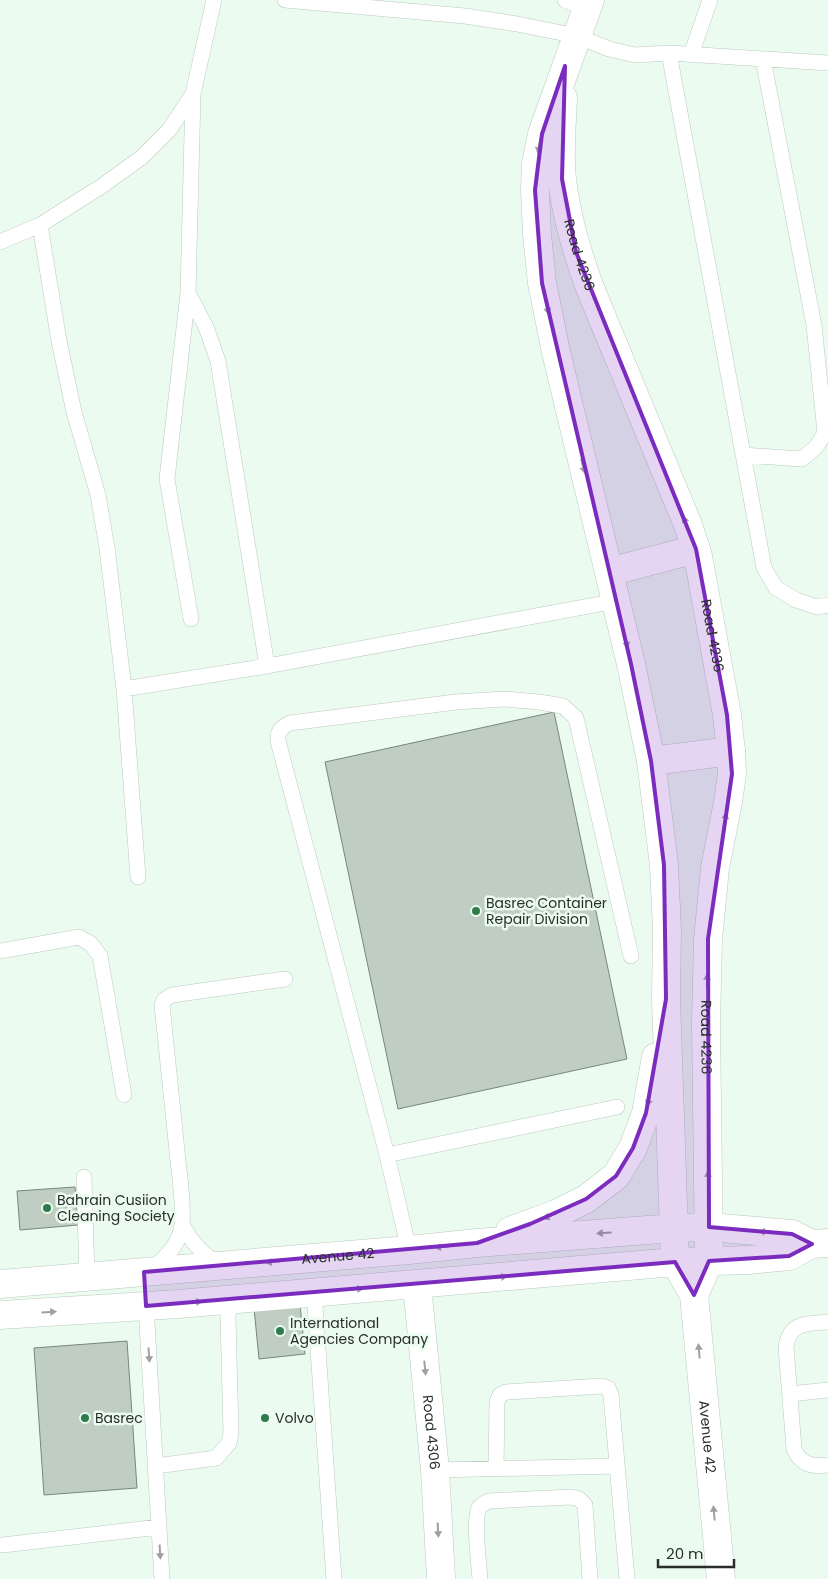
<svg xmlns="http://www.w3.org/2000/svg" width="828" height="1579" viewBox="0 0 828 1579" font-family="Poppins,sans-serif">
	<rect width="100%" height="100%" fill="#ecfbef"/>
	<path fill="#bfcdc2" stroke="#79867c" d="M554,712l73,347 -229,50 -73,-347z
		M75,1187l3,38 -58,5 -3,-39z
		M300,1304l5,50 -46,5 -5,-51z
		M127,1341l10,147 -93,7 -10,-147z"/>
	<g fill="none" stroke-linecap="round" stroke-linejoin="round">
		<defs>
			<path id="service" d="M285,0l180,16 52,8 60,12 32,13 26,6 34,-2 159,10
				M565,0l21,9
				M669,53l95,515 12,20 20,12 21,7 11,-2
				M691,55l19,-55
				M193,94l-5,199 18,34 12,34 49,305
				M40,225l19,116 15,71 24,83 9,53 17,141 14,188
				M0,242l40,-17 62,-39 40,-29 27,-27 24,-36 21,-94
				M188,293l-21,186 24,140
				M743,455l59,4 14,-12 9,-14 -11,-108 -51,-266
				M124,689l143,-23 349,-65
				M0,951l79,-14 12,7 9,12 24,139
				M387,1155l230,-48
				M84,1177l3,100
				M182,1224c9,18 20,31 38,40
				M409,1250l-22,-95 -109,-414c-1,-9 3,-14 12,-18l166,-21 49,-3 34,3 24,4 13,12 55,238
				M150,1269c15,-9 31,-27 32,-45 2,-24 -3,-50 -5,-73 -5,-49 -10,-97 -15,-146l2,-5 8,-5 113,-16
				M314,1292l20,287
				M146,1306l16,273
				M828,1322c-21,2 -38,-1 -42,25l8,102c7,16 18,18 34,16
				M790,1394l38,-4
				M156,1466l60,-8 13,-15 2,-10 -3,-116 1,-18
				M496,1469l1,-67 3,-7 6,-3 96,-6 6,2 3,7 16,184
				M435,1470l182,-4
				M3,1545l156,-18
				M480,1579c-1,-15 -7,-59 -1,-71 3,-4 6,-5 10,-7l82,-4 8,2 6,6 5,74"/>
			<g id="minor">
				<path id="s1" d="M590,0l-48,134 -6,30 -1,26 2,44 5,49 14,69 75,312 20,97 13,104 3,65 -1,69 9,263 19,33 27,284"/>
				<path id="s2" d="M563,98c-1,27 -4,54 -1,81 4,38 15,74 28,109l98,237 10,31 29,159 4,36 1,23 -4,28 -13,66 -7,71 -2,85 3,237 -15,34"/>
				<path d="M609,572l87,-23"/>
				<path d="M651,761l80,-10"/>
				<path d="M510,1231l46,-17 30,-15 30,-23 17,-28 13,-35 10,-56"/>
				<path id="s3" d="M0,1284l409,-34 68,-7 197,-15 35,-1 83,7 20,10"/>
				<path id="s4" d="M417,1285l18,185 6,109"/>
				<path d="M0,1315l178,-11 497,-42 74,-2 40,-4 23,-12 16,-1"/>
			</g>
		</defs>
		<use href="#service" stroke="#bbcabf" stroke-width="16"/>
		<use href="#minor" stroke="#bbcabf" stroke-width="29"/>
		<use href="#service" stroke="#fff" stroke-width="15"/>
		<use href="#minor" stroke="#fff" stroke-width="28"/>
	</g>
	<defs><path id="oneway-solid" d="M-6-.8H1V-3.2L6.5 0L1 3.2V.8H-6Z" transform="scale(1.25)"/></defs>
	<g fill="#9fa19f">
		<use href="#oneway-solid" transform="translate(539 146) rotate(100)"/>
		<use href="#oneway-solid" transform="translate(547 307) rotate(78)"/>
		<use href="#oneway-solid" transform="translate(583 466) rotate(76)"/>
		<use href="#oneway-solid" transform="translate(686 523) rotate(-111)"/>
		<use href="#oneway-solid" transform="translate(626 641) rotate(76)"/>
		<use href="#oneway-solid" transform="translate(725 820) rotate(-79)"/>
		<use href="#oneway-solid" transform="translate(707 981) rotate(-89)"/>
		<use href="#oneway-solid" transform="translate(649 1099) rotate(102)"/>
		<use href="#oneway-solid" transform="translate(708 1178) rotate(-91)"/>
		<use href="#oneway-solid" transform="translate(550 1216) rotate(158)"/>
		<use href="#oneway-solid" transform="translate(766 1232) rotate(-174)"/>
		<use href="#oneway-solid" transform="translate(604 1233) rotate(176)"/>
		<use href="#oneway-solid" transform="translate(442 1247) rotate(174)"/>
		<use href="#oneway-solid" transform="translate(273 1262) rotate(175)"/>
		<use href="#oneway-solid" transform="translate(500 1277) rotate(-5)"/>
		<use href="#oneway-solid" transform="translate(356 1289) rotate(-4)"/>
		<use href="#oneway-solid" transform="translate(195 1302) rotate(-5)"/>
		<use href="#oneway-solid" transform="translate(49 1312) rotate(-3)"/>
		<use href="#oneway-solid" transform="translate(699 1351) rotate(-95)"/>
		<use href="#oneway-solid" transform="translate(149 1355) rotate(86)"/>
		<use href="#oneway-solid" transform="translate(425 1368) rotate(84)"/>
		<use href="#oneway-solid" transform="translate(714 1513) rotate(-95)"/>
		<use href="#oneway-solid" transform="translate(438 1530) rotate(87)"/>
		<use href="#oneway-solid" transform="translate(160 1552) rotate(87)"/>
	</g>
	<path fill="#7b2cbf" fill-opacity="0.2" stroke="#7b2cbf" stroke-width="4" stroke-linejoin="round" d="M565,66l-3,113 14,73 120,297 31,166 5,59 -24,165 1,288 83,7 20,10 -23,12 -80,5 -15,34 -19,-33 -529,44 -2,-34 333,-29 53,-19 56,-25 30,-23 17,-28 13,-35 20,-114 -2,-134 -13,-104 -20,-97 -89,-381 -7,-93 7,-56z"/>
	<g fill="#2e7c4b" stroke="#ecfbef" stroke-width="2">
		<circle cx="476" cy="911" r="5"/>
		<circle cx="47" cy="1208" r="5"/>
		<circle cx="280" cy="1331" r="5"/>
		<circle cx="85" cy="1418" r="5"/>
		<circle cx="265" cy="1418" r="5"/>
	</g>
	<g text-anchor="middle" stroke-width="5" stroke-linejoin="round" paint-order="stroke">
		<g font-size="14" fill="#292e2a" stroke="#ecfbef">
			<text dy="5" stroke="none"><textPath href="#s2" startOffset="159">Road 4236</textPath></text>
			<text dy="5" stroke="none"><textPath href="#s2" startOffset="564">Road 4236</textPath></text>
			<text dy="5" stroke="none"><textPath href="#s2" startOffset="969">Road 4236</textPath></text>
			<text dy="5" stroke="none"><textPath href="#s3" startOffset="339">Avenue 42</textPath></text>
			<text dy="5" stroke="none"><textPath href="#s4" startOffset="148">Road 4306</textPath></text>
			<text dy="5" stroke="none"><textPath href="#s1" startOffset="1465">Avenue 42</textPath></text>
		</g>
		<g font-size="14" fill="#292e2a" stroke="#ecfbef" text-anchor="start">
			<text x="486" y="908">Basrec Container<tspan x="486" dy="16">Repair Division</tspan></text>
			<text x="57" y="1205">Bahrain Cusiion<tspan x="57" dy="16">Cleaning Society</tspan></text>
			<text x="290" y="1328">International<tspan x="290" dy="16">Agencies Company</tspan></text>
			<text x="95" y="1423">Basrec</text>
			<text x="275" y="1423">Volvo</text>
		</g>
	</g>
	<path d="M658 1559v8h76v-8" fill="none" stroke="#292e2a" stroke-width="2.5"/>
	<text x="666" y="1559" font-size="15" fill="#292e2a" stroke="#ecfbef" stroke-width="4" paint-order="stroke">20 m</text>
</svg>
